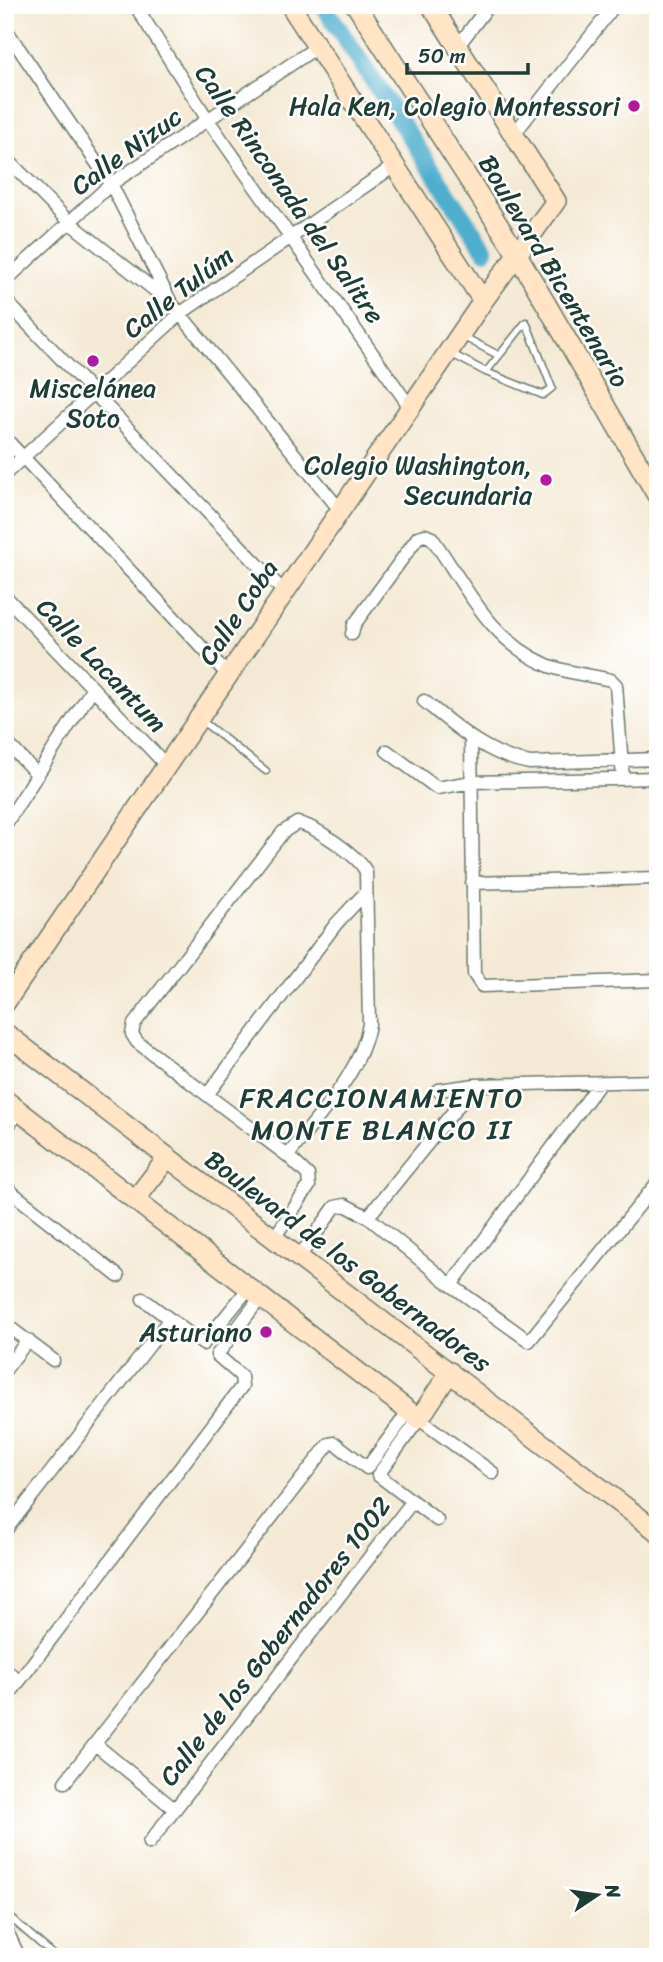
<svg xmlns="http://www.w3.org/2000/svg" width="663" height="1962" viewBox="0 0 663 1962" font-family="Sriracha,sans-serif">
	<rect width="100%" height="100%" fill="#fff"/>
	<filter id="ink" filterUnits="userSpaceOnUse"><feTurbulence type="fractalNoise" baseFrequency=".0143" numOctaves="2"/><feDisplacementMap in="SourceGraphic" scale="14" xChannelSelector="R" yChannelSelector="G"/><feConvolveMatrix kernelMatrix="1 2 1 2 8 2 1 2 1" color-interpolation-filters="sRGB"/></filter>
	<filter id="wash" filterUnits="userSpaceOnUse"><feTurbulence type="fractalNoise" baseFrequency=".00686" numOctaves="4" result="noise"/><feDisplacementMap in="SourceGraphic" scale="28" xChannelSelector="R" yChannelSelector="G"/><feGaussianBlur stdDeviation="1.57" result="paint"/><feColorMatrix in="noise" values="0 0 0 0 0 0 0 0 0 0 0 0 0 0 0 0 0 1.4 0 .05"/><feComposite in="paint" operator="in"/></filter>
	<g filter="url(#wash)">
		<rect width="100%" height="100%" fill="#f4e9d4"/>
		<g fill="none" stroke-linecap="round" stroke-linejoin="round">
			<path stroke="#4faece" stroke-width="18" d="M323,5l162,245"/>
		</g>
	</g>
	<g filter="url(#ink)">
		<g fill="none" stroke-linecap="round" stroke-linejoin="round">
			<defs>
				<path id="lane" d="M462,336l36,19
					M450,353l36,19 57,23 9,-7 -26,-66 -40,50
					M202,721l64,50
					M5,1913l51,44"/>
				<path id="street" d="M135,5l73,115 202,287
					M5,28l106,156 59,117
					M458,46l31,-41
					M514,134l101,-129
					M5,157l64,65 103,82 168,206
					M5,281l106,-97 206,-137
					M5,300l279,292
					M5,438l222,236
					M5,474l176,-161 213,-147
					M5,596l160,168
					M352,634l2,-9 64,-88 7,-2 7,3c34,48 57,102 115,127 19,8 43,10 64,15l5,5 7,94
					M424,701c32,26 64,55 106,62l128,-4
					M471,739l3,235 8,12 176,-6
					M5,741l33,34
					M387,751l50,37 35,-6 186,-4
					M5,825l88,-137
					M472,883l186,-5
					M438,1090l37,-5 183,-4
					M207,1095l129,-171 29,-31
					M5,1130l14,-19
					M5,1187l113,89
					M368,1217l107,-132
					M274,1238l35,-52 -1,-11 -20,-19 -151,-114 -5,-8 2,-10 149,-192 14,-9c17,2 63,34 69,49l3,152c-8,50 -52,92 -81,132
					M299,1257l36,-50 10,-2 23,12 83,68 78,56 129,-159
					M451,1285l149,-202
					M143,1299l60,45 46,-56
					M5,1324l48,36
					M5,1370l23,-30
					M437,1520l-59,-45 41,-56 74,54
					M5,1531l164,-211
					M5,1670l14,10
					M5,1700l237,-314 -1,-10 -24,-21 44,-58
					M95,1744l78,64
					M65,1782l264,-338 6,-1 32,25 42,-57
					M149,1843l263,-341
					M5,1927l14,30"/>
				<path id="secondary" d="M290,5l193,296
					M356,5l161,249 141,243
					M5,1003l478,-702 73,-100 -125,-196
					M5,1033l653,499
					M5,1100l414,319 31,-47
					M135,1200l33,-43"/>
			</defs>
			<use href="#lane" stroke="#6a796c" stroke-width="9"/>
			<use href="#street" stroke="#6a796c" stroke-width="15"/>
			<use href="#secondary" stroke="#6a796c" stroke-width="22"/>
			<use href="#lane" stroke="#fff" stroke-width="6"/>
			<use href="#street" stroke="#fff" stroke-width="12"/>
			<use href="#secondary" stroke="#ffe4c6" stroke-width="19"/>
		</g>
	</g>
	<g fill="#b5179e" stroke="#fff" stroke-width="2.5">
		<circle cx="634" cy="106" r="7"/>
		<circle cx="93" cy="361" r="7"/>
		<circle cx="546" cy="480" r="7"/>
		<circle cx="266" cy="1332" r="7"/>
	</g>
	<g text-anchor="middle" stroke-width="5" stroke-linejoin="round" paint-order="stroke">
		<g font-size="26" fill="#1f3d34" stroke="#fff" text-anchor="end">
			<text x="620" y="115">Hala Ken, Colegio Montessori</text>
			<text x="93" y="397" text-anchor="middle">Miscelánea<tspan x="93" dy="30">Soto</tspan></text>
			<text x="532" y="474">Colegio Washington,<tspan x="532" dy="30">Secundaria</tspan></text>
			<text x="252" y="1341">Asturiano</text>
		</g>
		<g font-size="26" fill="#1f3d34" stroke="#fff">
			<text transform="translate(126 151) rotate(-36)" y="9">Calle Nizuc</text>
			<text transform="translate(290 194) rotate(55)" y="9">Calle Rinconada del Salitre</text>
			<text transform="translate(554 271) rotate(59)" y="9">Boulevard Bicentenario</text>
			<text transform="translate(178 292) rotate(-38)" y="9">Calle Tulúm</text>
			<text transform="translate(238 612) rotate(-56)" y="9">Calle Coba</text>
			<text transform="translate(102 665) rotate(46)" y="9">Calle Lacantum</text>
			<text transform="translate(348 1261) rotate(37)" y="9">Boulevard de los Gobernadores</text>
			<text transform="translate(275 1641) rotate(-52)" y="9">Calle de los Gobernadores 1002</text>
		</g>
		<g font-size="28" letter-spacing="2" fill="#1f3d34" stroke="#fff">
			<text x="382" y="1107">FRACCIONAMIENTO<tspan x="382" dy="32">MONTE BLANCO II</tspan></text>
		</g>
	</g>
	<rect width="663" height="1962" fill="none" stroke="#fff" stroke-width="28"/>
	<g transform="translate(597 1895) rotate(77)" stroke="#ffffff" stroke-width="5" paint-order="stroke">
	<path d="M0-5L12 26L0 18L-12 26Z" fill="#1f3d34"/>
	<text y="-10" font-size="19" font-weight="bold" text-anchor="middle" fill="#1f3d34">N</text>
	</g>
	<path d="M407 63v10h121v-10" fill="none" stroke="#1f3d34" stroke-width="3.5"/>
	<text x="418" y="63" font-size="21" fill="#1f3d34" stroke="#ffffff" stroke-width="5" paint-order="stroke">50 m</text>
</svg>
